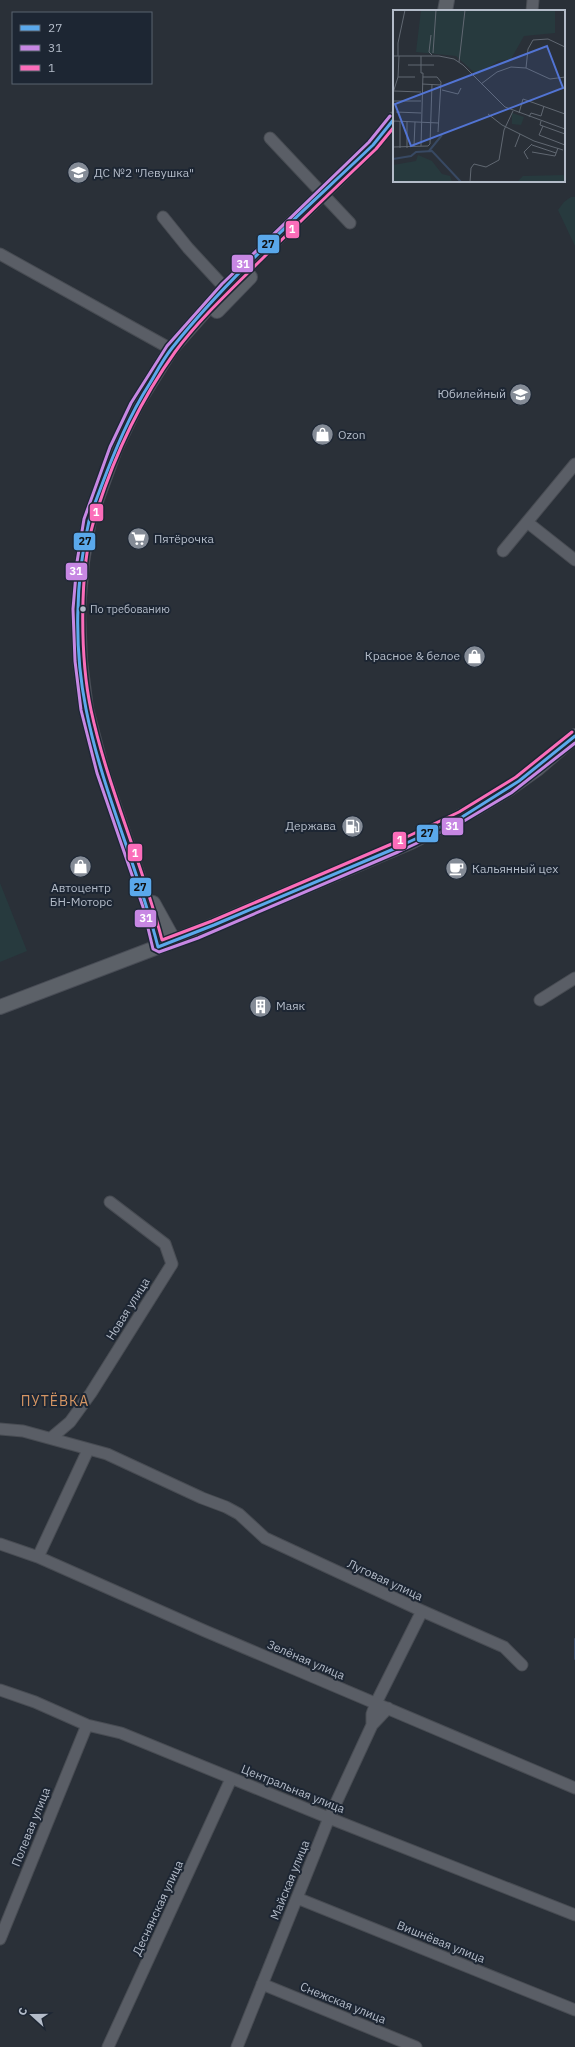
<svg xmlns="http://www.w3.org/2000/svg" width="575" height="2047" viewBox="0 0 575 2047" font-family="'IBM Plex Sans',sans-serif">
	<rect width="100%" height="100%" fill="#2a3038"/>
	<path fill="#273a3e" d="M571,197h4v49l-17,-36 6,-8z
		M0,883l27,68 -27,11z"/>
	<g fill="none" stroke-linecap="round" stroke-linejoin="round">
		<path stroke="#384963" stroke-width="2" d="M575,1639v20"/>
		<defs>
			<path id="minor" d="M532,11l1,-11
				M270,138l80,85
				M163,217l25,31 37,40
				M0,254l171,95
				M575,464l-48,58 48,38
				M503,551l24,-29
				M540,1000l35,-22
				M0,1429l23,2 84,23 95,44 24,9 13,7 26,24 155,72 84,37 18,18
				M51,1438l19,-16 21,-29 81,-129 -7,-20 -55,-42
				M0,1544l38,13 167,74 370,157
				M38,1557l50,-107
				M0,1690l35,12 52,23 34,8 208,85 246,97
				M372,1725v-11l4,-11 46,-92
				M297,1898l278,112
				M0,1939l87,-214
				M262,1984l154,63
				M108,2047l123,-268
				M237,2047l92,-229 43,-93 16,-17"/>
			<path id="major" d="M445,11l2,-11
				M217,311l33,-34
				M153,903l21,38
				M158,947l-10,-41 -46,-135 -16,-62 -6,-48 -2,-52 4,-47 7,-42 26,-71 21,-44 35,-56 54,-61 148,-143 21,-26
				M0,1007l205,-78 206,-87 62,-32 37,-22 27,-19 38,-33"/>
		</defs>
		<use href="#minor" stroke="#484c53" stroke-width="13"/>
		<use href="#major" stroke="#484c55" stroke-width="16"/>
		<use href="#minor" stroke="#5a5e66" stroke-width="11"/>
		<use href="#major" stroke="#5c6168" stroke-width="14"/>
		<defs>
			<path id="bus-1" d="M394,119l-21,26c-67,64 -143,130 -201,203 -8,10 -15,23 -22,35 -21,33 -35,67 -49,104 -4,11 -9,23 -12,34 -14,60 -15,128 -3,188 16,82 52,158 72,238l56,-22 182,-77 66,-31 57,-36 56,-45"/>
			<path id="bus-2" d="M390,116l-21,26 -147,142 -55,62 -36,57 -21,44 -26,72 -7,43 -4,47 2,52 6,49 16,63 46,134 10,42 6,3 39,-14 200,-86 66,-31 47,-28 64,-50"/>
			<path id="bus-3" d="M394,127l-18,22c-37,35 -74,71 -111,107 -30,30 -65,62 -90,96 -36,50 -63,109 -81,168 -15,51 -14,138 -3,190 17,79 51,152 71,230l50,-19 182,-78 65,-31 57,-35 56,-45"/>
		</defs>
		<use href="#bus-1" stroke="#1d2633" stroke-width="6"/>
		<use href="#bus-2" stroke="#1d2633" stroke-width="6"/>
		<use href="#bus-3" stroke="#1d2633" stroke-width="6"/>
		<use href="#bus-1" stroke="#5aa8eb" stroke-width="3"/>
		<use href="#bus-2" stroke="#c787e3" stroke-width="3"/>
		<use href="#bus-3" stroke="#fb6dba" stroke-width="3"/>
	</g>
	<defs>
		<symbol id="school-disc" viewBox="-11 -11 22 22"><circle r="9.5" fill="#848b96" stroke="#1d2633"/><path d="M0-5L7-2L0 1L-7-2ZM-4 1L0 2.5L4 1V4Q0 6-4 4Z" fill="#fff"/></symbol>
		<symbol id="shop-disc" viewBox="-11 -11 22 22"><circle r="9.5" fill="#848b96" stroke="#1d2633"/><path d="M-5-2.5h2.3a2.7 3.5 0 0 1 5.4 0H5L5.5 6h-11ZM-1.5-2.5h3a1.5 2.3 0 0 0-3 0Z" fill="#fff"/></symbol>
		<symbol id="supermarket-disc" viewBox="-11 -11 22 22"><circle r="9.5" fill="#848b96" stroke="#1d2633"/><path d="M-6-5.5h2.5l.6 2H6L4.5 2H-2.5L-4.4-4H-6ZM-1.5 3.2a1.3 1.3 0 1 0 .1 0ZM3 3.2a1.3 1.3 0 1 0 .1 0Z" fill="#fff"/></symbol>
		<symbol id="fuel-disc" viewBox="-11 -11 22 22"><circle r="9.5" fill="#848b96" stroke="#1d2633"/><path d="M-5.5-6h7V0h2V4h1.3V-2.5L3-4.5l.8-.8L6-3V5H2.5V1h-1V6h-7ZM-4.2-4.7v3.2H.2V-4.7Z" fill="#fff"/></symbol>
		<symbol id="cafe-disc" viewBox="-11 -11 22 22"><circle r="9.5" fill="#848b96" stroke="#1d2633"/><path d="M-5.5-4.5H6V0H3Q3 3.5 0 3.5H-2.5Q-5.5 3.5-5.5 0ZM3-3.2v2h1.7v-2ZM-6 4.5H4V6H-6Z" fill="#fff"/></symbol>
		<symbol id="building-disc" viewBox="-11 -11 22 22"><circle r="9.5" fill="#848b96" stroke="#1d2633"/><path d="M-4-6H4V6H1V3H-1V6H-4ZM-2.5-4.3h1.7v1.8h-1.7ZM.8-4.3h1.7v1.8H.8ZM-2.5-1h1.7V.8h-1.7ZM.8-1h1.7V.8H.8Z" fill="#fff"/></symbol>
	</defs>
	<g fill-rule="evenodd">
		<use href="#school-disc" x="66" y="160" width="25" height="25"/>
		<use href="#school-disc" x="508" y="382" width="25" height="25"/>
		<use href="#shop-disc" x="310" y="422" width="25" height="25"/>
		<use href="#supermarket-disc" x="126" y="526" width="25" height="25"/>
		<use href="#shop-disc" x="462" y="644" width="25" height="25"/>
		<use href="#fuel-disc" x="340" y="814" width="25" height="25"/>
		<use href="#shop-disc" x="68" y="854" width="25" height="25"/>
		<use href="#cafe-disc" x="444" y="856" width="25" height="25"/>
		<use href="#building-disc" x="248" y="994" width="25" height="25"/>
	</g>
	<circle fill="#b4bcc9" stroke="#1d2633" stroke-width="1.5" cx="83" cy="609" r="3.5"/>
	<g text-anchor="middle" stroke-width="4" stroke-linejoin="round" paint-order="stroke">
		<g font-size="11" fill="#b4bcc9" stroke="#1d2633" text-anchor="start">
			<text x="90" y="613">По требованию</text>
		</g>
		<g font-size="12" fill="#b4bcc9" stroke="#1d2633" text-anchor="start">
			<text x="94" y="177">ДС №2 "Левушка"</text>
			<text x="506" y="398" text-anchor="end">Юбилейный</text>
			<text x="338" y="439">Ozon</text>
			<text x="154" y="543">Пятёрочка</text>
			<text x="460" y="660" text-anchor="end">Красное &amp; белое</text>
			<text x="336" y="830" text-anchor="end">Держава</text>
			<text x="472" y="873">Кальянный цех</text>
			<text x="81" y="892" text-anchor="middle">Автоцентр<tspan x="81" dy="14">БН-Моторс</tspan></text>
			<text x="276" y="1010">Маяк</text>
		</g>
		<g font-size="12" fill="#b4bcc9" stroke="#1d2633">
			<text transform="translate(128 1309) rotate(-58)" y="4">Новая улица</text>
			<text transform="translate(385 1580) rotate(25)" y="4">Луговая улица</text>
			<text transform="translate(306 1660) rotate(23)" y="4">Зелёная улица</text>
			<text transform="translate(293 1789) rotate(22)" y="4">Центральная улица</text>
			<text transform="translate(31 1827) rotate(-68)" y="4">Полевая улица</text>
			<text transform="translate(290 1880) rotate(-68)" y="4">Майская улица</text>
			<text transform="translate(158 1908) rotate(-65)" y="4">Деснянская улица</text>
			<text transform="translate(441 1942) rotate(22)" y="4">Вишнёвая улица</text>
			<text transform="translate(343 2003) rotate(22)" y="4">Снежская улица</text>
		</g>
		<g font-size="14" letter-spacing="1" fill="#d59563" stroke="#1d2633">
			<text x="55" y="1406">ПУТЁВКА</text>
		</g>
	</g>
	<g transform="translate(393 10)">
		<rect width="172" height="172" fill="#2a3038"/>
		<path d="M28,0h134v23l-31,3 -13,23 -13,2 -21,14 -21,-19 -40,-4zM119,103l12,4 -3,8 -9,-1zM25,145l14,6 10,13 8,2 2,6h-59v-17l23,-4zM172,165v7h-48l6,-6z" fill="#273a3e"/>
		<path fill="none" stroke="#384963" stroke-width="2" d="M36,141l13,-16M0,149l18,-3 5,-4 16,-1 29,31"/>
		<path fill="none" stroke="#616872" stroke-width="1" d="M38,25l-2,17 3,3M40,43l3,-43M0,46h46l15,3 9,6 42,42 60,22M5,46v-13l7,-33M28,46v17h2l-2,73M66,52l6,-52M15,55h26M133,58l2,-19 5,-9 15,-1 17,8M5,67h17M30,67h14l4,5 -3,50M29,74l19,1M88,74l16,-12 14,-5 15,1 24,11 15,-2M49,80l16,4 3,-6M1,81l27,1M0,83l5,-16 1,-21M0,91h28M3,102l25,1M126,103l4,-14 42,15M95,104l14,11 32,16 29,9M136,107l2,-4 10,3 3,-10M148,111l-1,4 25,9M0,115l1,-4 45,2M150,116l-4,9 26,10M139,135l24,8M21,136l1,-24M0,137l35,-1 2,-2 2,-60M122,137l5,-13M7,138v-27M14,138v-27M139,142l23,4 3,-8M135,149l-4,-7 8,-8M77,172l1,-14 3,-4 12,3 13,-7 5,-30 9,-19"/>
		<path fill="#5274d3" fill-opacity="0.15" stroke="#5274d3" stroke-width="2" d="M154,36l16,42 -152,58 -16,-42z"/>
		<rect width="172" height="172" fill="none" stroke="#b4bcc9" stroke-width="2"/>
	</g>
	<g stroke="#1d2633" stroke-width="1.5">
		<rect x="285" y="220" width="15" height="19" rx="4" fill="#fb6dba"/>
		<rect x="257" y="234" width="23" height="20" rx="4" fill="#5aa8eb"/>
		<rect x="231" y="254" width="23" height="19" rx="4" fill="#c787e3"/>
		<rect x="89" y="503" width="15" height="19" rx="4" fill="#fb6dba"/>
		<rect x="73" y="532" width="23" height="19" rx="4" fill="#5aa8eb"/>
		<rect x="65" y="562" width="23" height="19" rx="4" fill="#c787e3"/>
		<rect x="441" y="817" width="23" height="19" rx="4" fill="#c787e3"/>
		<rect x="416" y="824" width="23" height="19" rx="4" fill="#5aa8eb"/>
		<rect x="392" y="831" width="15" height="19" rx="4" fill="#fb6dba"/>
		<rect x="127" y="843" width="16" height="19" rx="4" fill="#fb6dba"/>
		<rect x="129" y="877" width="23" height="20" rx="4" fill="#5aa8eb"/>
		<rect x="134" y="909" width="23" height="19" rx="4" fill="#c787e3"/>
	</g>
	<g font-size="11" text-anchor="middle" font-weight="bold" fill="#fff">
		<text x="292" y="233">1</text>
		<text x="243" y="268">31</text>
		<text x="96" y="516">1</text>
		<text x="76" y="575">31</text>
		<text x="452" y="830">31</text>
		<text x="400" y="844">1</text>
		<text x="135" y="857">1</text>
		<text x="146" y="922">31</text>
	</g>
	<g font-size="11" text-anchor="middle" font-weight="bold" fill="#111">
		<text x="268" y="248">27</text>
		<text x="85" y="545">27</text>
		<text x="427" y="837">27</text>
		<text x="140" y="891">27</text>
	</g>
	<rect x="12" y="12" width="140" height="72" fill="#1d2633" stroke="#59626f"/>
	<rect x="20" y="25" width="20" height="6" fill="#5aa8eb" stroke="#59626f"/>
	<text x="48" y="32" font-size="12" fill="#b4bcc9">27</text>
	<rect x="20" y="45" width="20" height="6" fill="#c787e3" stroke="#59626f"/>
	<text x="48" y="52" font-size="12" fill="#b4bcc9">31</text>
	<rect x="20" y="65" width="20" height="6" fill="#fb6dba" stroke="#59626f"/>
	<text x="48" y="72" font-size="12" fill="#b4bcc9">1</text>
	<g transform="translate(32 2015) rotate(291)" stroke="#1d2633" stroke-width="3" paint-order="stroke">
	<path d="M0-3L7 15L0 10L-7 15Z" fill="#b4bcc9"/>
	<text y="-6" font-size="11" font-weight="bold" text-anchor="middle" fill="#b4bcc9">С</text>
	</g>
</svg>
